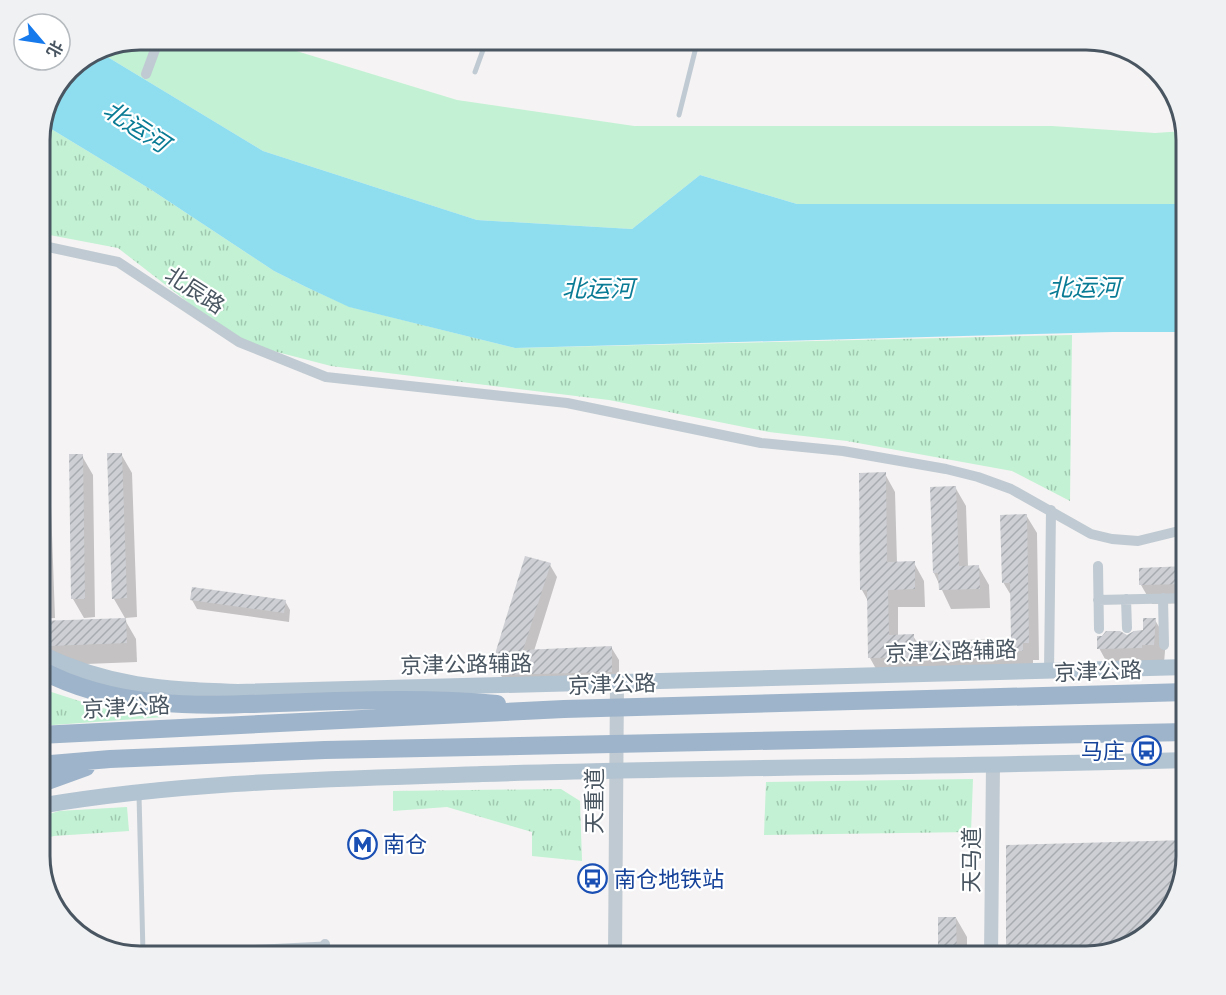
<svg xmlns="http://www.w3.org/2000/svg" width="1226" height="995" viewBox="0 0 1226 995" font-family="Jost,'Noto Sans SC',sans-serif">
	<defs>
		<pattern id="grass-tufts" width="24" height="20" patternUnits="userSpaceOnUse" patternTransform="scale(1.5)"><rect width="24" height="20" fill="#c2f2d3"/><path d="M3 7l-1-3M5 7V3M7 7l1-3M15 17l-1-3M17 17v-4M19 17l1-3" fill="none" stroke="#a0c7af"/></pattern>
		<pattern id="building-hatch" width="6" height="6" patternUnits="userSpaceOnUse" patternTransform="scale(1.5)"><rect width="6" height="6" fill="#cdcfd5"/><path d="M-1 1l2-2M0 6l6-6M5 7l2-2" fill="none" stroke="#a8abb0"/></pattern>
	</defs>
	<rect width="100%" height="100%" fill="#f5f3f3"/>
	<path fill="url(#grass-tufts)" d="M43,124l107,65 124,82 32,16 44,20 165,41 557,-13 -2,166 -58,-30 -165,-30 -78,-9 -160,-32 -278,-34 -92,-24 -121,-94 -79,-15v-101z
		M39,688l62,20 63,9 -125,9z
		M973,779l-2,53 -207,3 2,-53z
		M561,789l19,12 2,60 -50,-5v-24l-85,-25 -54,4v-20z
		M127,807l2,24 -75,5 -15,4v-23l20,-6z"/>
	<path fill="#c2f2d3" d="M139,39h118l200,61 177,26h418l103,7 30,-2 2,73h-390l-97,-29 -68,54 -155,-9 -214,-69 -162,-98z"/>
	<path fill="#8edef0" d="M101,53l162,98 214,69 155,9 68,-54 97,29h390v128h-74l-598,16 -166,-41 -43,-20 -32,-16 -124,-82 -107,-65 30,-60z"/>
	<path fill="#0003" d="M121,454l11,19 5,144 -12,1 -11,-19z
		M82,456l11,19 2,142 -11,1 -11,-19z
		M39,459l11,19 5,140 -16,1z
		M885,474l10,18 2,71h17l10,18 1,26h-27v29h15l4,6 96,-1 -1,-44 -9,-15 23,-67 11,18 2,127h-6v8l-153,8 -10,-18 -2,-57 -6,-11z
		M955,487l11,19 2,61 10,-1 11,19 1,23 -39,1 -17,-36z
		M550,565l7,12 -23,74 77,-4 8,13v24l-117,-7 -8,-13z
		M1187,568v35l-35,1 -11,-19 -1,-16z
		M192,600l93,1 5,9 -1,12 -92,-13z
		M125,620l11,19 1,23 -76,3 -22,-12v-30z
		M1155,620l11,19 -2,24 -54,5 -11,-20 45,-16z
		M956,918l11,19v19h-27z"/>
	<path fill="url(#building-hatch)" d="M107,453h15l5,145 -15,1z
		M69,454h14l2,145h-14z
		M886,472l1,90 28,-1v28l-27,1 1,45 25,-1v7l97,-2 -1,-56h-8l-2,-68 27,-1 2,129h-6v8h-12v5l-143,2 -1,-68h-7l-1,-117z
		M956,486l3,80 20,-1 1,24 -41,1 -1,-17h-5l-3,-86z
		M525,556l26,7 -28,87 89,-4v26l-113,3 -7,-11z
		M1187,566v18l-48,1v-17z
		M192,587l94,13 -2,13 -94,-13z
		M126,618l1,25 -77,3 -11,-3v-22z
		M1143,618h13l-2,27h-12v3l-45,1v-13h5l4,-5h14l7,4 7,-4 9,-1z
		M1187,840v16l-25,66 -31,24 -44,10h-81v-111z
		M938,917h18l1,39h-19z"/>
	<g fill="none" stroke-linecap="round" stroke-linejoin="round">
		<path stroke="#c0cad2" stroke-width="5" d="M475,72l12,-33
			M679,115l19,-76
			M139,795l4,158 182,-9
			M134,954l9,-1"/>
		<path stroke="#c0cad2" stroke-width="10" d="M146,74l13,-35
			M39,245l79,17 121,80 87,35 241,26 194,40 82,8 103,18 32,8 33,12 80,45 21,5 26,2 49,-12
			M1098,566l1,63
			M1163,598l1,47
			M1126,599l1,29
			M1098,600l89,-2
			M1049,671l2,-161
			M325,944v12"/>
		<path stroke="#c0cad2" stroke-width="14" d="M615,956l2,-274
			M991,956l2,-192"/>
		<path stroke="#b2c3d1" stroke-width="16" d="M39,653c71,34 122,36 199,39l949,-25
			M39,806c147,-25 295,-27 443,-32 235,-7 470,-7 705,-14"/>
		<path stroke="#9eb4ca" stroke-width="18" d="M39,669c84,45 176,36 267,33 64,-2 127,-4 191,2
			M39,735l525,-26 623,-17
			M39,765l71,-6 215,-9 862,-18
			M39,784l47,-17"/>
	</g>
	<defs>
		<symbol id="bus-ring" viewBox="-11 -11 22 22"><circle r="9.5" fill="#fff" stroke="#1a4fb4" stroke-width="1.5"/><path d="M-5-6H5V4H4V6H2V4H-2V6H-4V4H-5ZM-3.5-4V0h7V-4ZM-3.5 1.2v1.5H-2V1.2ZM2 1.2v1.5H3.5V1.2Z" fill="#1a4fb4"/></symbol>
		<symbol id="metro-ring" viewBox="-11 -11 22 22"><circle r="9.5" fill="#fff" stroke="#1a4fb4" stroke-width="1.5"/><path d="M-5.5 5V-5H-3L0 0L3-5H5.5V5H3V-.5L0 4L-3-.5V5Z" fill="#1a4fb4"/></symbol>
	</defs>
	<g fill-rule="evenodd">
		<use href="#bus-ring" x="1130" y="734" width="33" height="33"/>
		<use href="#metro-ring" x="346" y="828" width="33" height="33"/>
		<use href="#bus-ring" x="576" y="862" width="33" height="33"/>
	</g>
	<g text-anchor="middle" stroke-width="4.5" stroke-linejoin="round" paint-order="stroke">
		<g font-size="22" fill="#495661" stroke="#fff">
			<text transform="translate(195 290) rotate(33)" y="8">北辰路</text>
			<text transform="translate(951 651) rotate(-2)" y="8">京津公路辅路</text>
			<text transform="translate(466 664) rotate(-1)" y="8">京津公路辅路</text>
			<text transform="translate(1098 671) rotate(-2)" y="8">京津公路</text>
			<text transform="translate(612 684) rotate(-2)" y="8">京津公路</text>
			<text transform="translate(126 707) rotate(-3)" y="8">京津公路</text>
			<text transform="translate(594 801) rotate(-90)" y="8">天重道</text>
			<text transform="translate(971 860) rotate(-90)" y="8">天马道</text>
		</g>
		<g font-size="22" fill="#164399" stroke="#fff" text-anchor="start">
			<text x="1125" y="759" text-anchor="end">马庄</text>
			<text x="383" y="852">南仓</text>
			<text x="614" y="887">南仓地铁站</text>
		</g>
		<g font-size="24" font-style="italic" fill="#0a7b95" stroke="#fff">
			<text transform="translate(136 127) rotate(33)" y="8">北运河</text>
			<text x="1084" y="296">北运河</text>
			<text x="598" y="297">北运河</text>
		</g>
	</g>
	<path d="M0 0H1226V995H0ZM140 50H1086A90 90 0 0 1 1176 140V856A90 90 0 0 1 1086 946H140A90 90 0 0 1 50 856V140A90 90 0 0 1 140 50Z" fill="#f0f1f2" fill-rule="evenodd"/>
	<path fill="none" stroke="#495661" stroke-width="3" d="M140 50H1086A90 90 0 0 1 1176 140V856A90 90 0 0 1 1086 946H140A90 90 0 0 1 50 856V140A90 90 0 0 1 140 50Z"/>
	<g transform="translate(42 42) rotate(119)"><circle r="28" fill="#ffffff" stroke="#b6bbc0" stroke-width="1.5"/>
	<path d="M0-4.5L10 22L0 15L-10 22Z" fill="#1679ec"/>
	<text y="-9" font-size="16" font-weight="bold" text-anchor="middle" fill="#495661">北</text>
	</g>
</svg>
